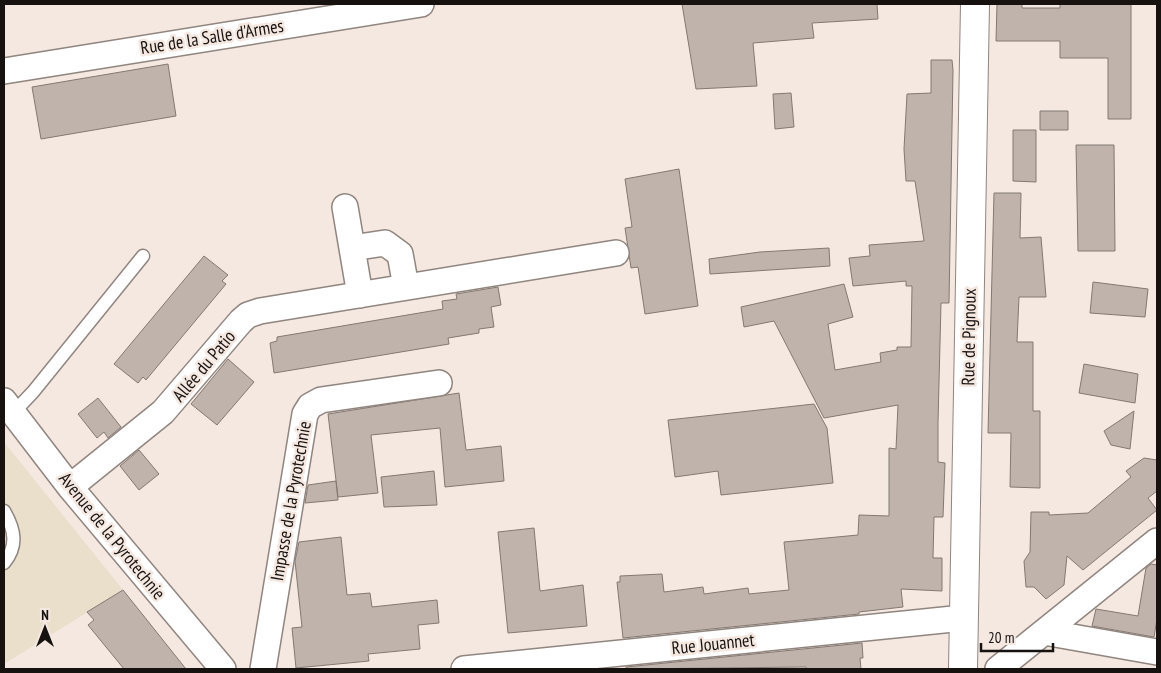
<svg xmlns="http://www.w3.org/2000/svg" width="1161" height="673" viewBox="0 0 1161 673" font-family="'PT Sans Narrow',sans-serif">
	<rect width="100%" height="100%" fill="#f4e8e1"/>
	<path fill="#eadfcb" d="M4,442l119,148 -119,74z"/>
	<path fill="#bfb3ac" stroke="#847872" d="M682,4h195l1,15 -66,4 2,15 -61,5 4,43 -61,3z
		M997,4h25v4h38v-4h71v115h-23v-61h-48v-17h-64z
		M931,60h21l1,10 -4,233h-8l-3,119v40l7,1 -2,54h-9l-1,41h9v33l-41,-2 2,18 -44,5v2l-236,24 -6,-56h3v-6l42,-2 2,18 39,-5 1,7 44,-6 1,6 40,-4 -5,-48 74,-7 1,-20 30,1v-68l7,1 2,-44 -74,13 -50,-97 -30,6 -3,-20 103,-23 9,33 -25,7 7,46 46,-8 -1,-9 17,-3v-3h14l1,-61h-6v-5l-53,5 -4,-28 21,-2 -1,-11 55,-4 -9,-60h-9l-2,-32 3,-55 24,-1z
		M168,64l8,52 -135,23 -9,-52z
		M791,93l3,34 -19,2 -2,-35z
		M1040,111h28v19h-28z
		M1013,130h23v52l-23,-1z
		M1076,145h38l1,106h-37z
		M679,169l19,137 -53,8 -7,-47 -7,1 -6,-40 7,-1 -7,-48z
		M994,193h27l-1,45 21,-1 5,60h-27l-2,45h16v69h7v77l-30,-1 1,-54h-23z
		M829,248l1,18 -120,8 -1,-15 51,-7z
		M204,256l24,19 -6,6 4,3 -80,96 -3,-3 -5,6 -24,-19z
		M1093,282l55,7 -3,28 -55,-4z
		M498,287l3,18 -10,2 3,20 -15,2v4l-31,5 1,6 -175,29 -4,-30 7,-2v-4l166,-28 -1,-8 15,-2 -1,-5z
		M228,359l26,23 -37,43 -26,-21z
		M1084,364l54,10 -3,29 -56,-10z
		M459,393l7,57 35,-4 3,35 -59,6 -5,-59 -69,7 7,58 -40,4 -10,-83z
		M98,398l23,29 -13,11 -4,-6 -7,6 -19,-24z
		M814,404l13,24 6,55 -112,12 -3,-24 -43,6 -7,-57z
		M1134,411l-4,38 -19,-4 -7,-14z
		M139,450l20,24 -20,16 -19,-24z
		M1144,458l13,2v31l-9,7 9,12 -74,60 -16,-14 -3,29 -18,14 -12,-12h-8l-2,-26 6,-9 1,-40h18v3l39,-2 43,-36 -5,-6z
		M434,471l3,34 -53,2 -3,-30z
		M336,481l2,19 -33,3 3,-18z
		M534,528l6,63 43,-6 4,41 -79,7 -10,-101z
		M341,537l6,58 23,-2 2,14 65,-7 2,23 -21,2 2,24 -52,5 1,7 -73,7 -4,-40 10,-1 -7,-66 4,-19z
		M1151,564l6,1v54l-3,18 -62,-11 4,-17 42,7 8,-48z
		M123,590l63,79h-62l-36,-44 6,-5 -7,-8z
		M862,643l1,15h-3l1,11h-55v-2l-180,2v-2z"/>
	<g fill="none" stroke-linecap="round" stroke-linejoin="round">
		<defs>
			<path id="lane" d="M13,413l20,-21 110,-136
				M4,511c11,19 14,35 0,52"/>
			<path id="street" d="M4,71l417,-67
				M345,207l15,88
				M352,248l33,-5 15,11 6,33
				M4,401l66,86 153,182
				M70,487l93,-75 78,-91 7,-6 12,-4 356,-58
				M1044,632l113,20
				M263,669l42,-255 5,-8 11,-6 118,-17
				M464,669l499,-51
				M998,669l159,-128"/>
			<path id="secondary" d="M963,669l12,-665"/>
		</defs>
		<use href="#lane" stroke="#90857f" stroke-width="15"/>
		<use href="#street" stroke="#90857f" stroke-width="28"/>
		<use href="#secondary" stroke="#90857f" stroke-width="30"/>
		<use href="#lane" stroke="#fff" stroke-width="12"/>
		<use href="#street" stroke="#fff" stroke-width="25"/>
		<use href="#secondary" stroke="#fff" stroke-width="28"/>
	</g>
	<g text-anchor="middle" stroke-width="5" stroke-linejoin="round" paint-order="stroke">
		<g font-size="18" fill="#171210" stroke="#f4e8e1">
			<text transform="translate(212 37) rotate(-9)" y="6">Rue de la Salle d'Armes</text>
			<text transform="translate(969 337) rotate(-89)" y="6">Rue de Pignoux</text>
			<text transform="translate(204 366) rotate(-50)" y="6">Allée du Patio</text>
			<text transform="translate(291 501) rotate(-80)" y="6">Impasse de la Pyrotechnie</text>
			<text transform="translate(112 536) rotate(51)" y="6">Avenue de la Pyrotechnie</text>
			<text transform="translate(713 644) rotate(-6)" y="6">Rue Jouannet</text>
		</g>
	</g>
	<rect width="1161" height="673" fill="none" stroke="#171210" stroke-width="10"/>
	<g transform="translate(45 628)" stroke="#f4e8e1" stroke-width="4" paint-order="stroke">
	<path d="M0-4L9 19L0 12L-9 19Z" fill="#171210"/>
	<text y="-8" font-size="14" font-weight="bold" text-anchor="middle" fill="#171210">N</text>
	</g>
	<path d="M981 643v8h72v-8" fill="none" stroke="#171210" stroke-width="2.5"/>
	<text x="988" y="643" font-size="15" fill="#171210" stroke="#f4e8e1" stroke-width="4" paint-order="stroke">20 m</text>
</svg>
